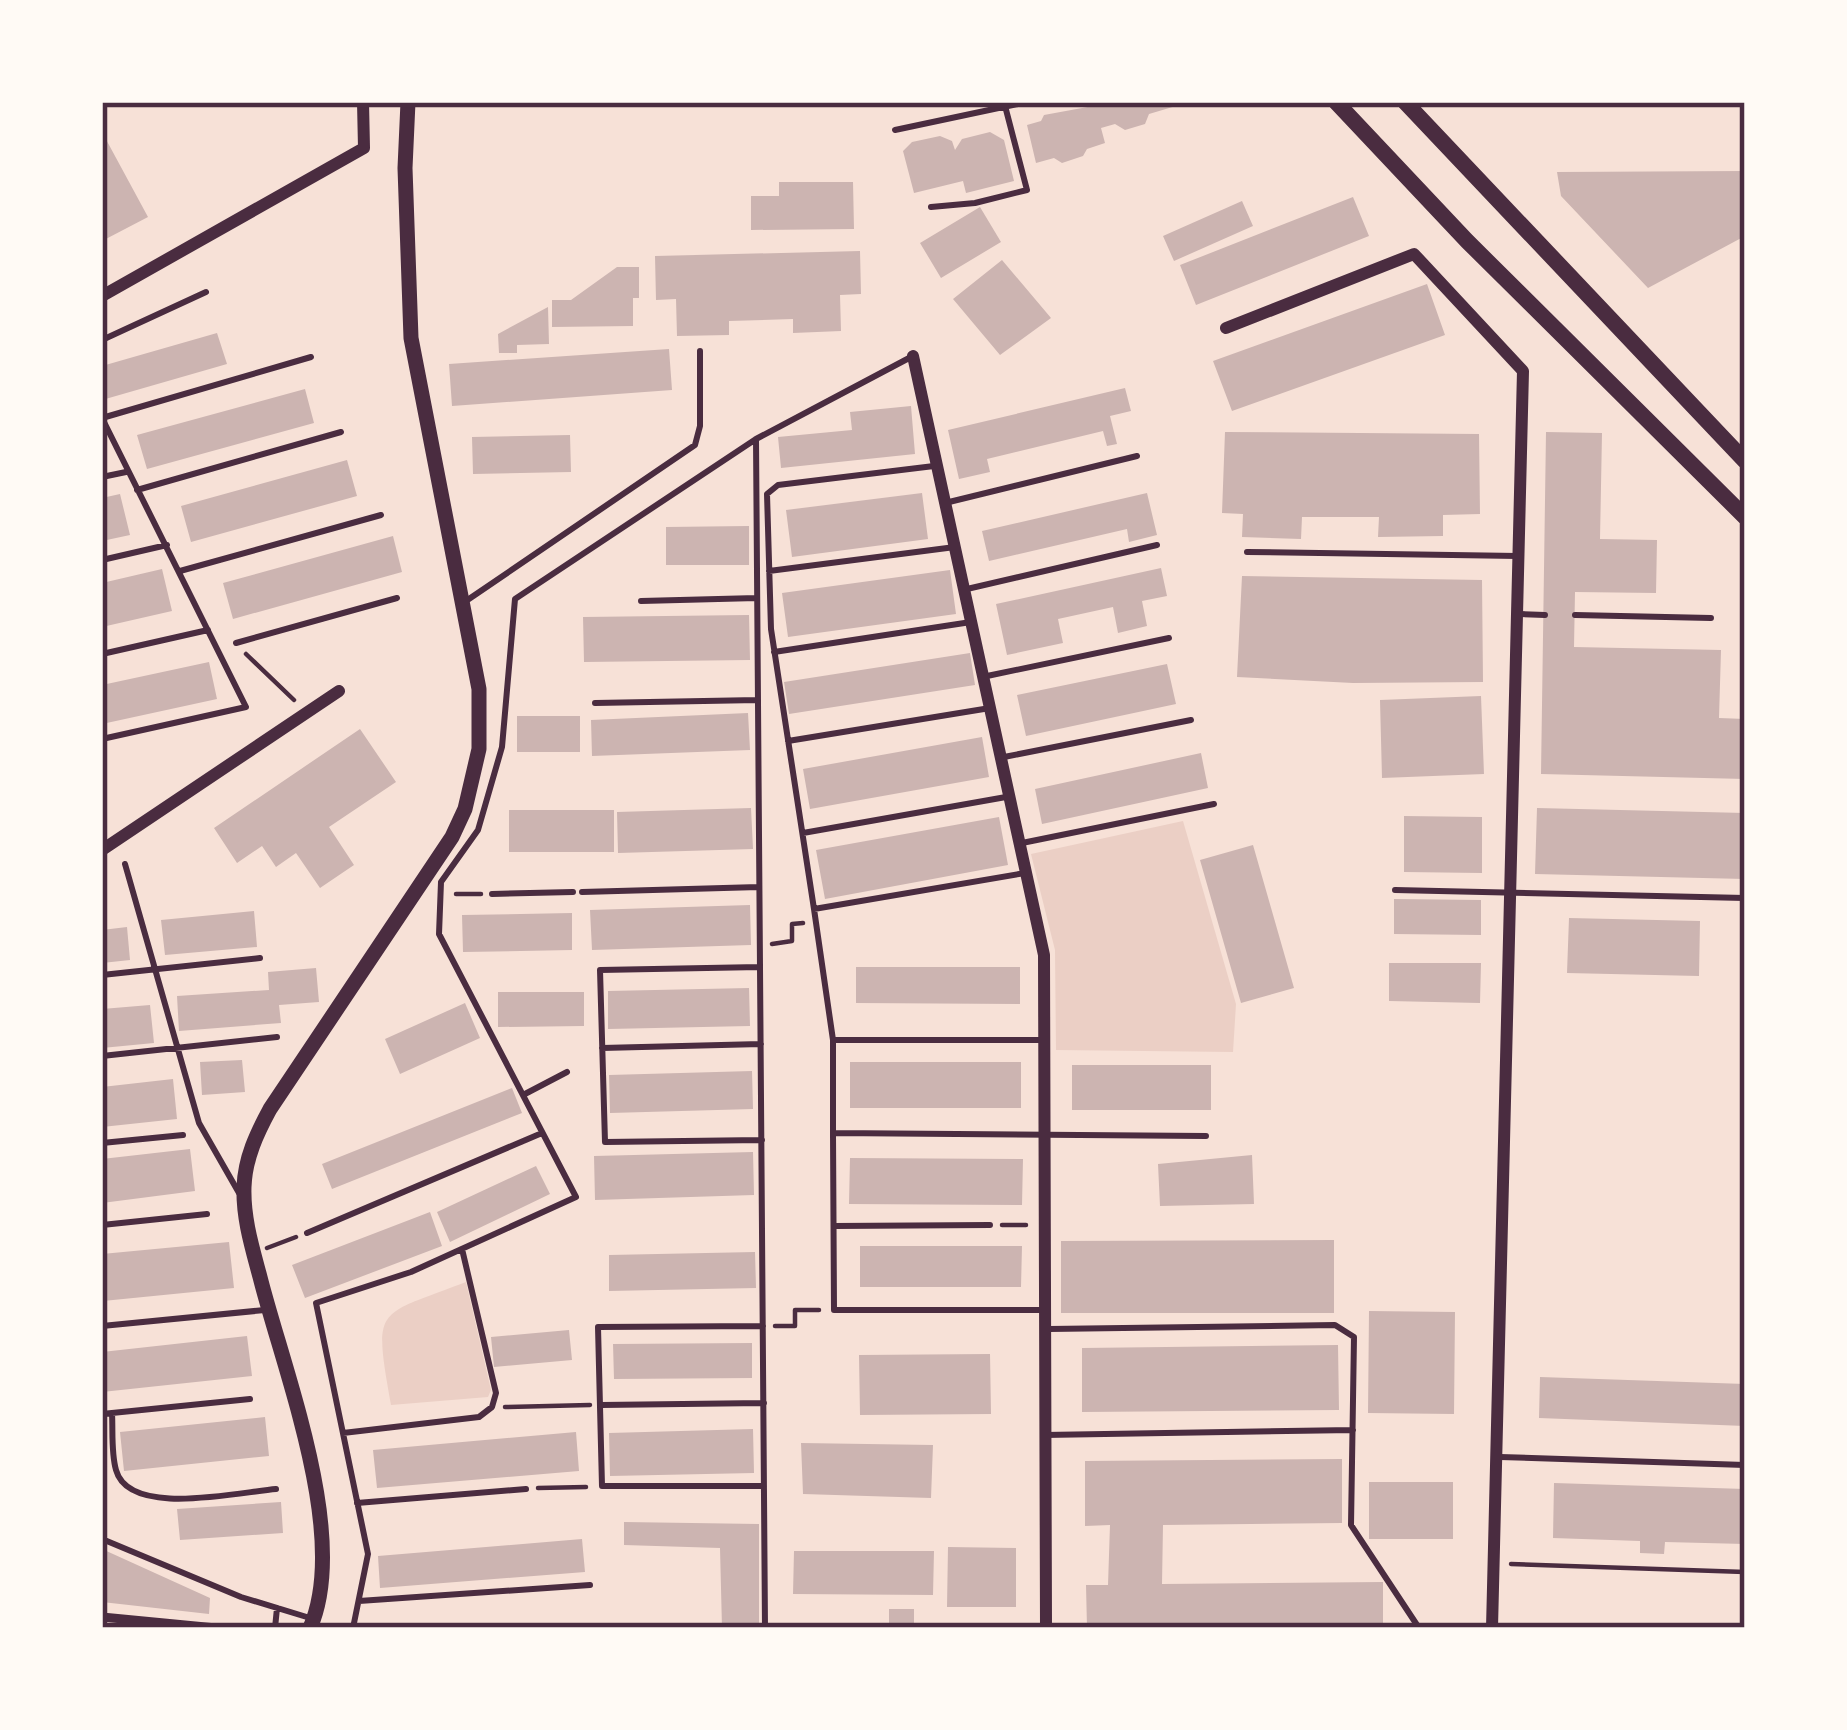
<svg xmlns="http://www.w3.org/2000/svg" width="1847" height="1730" viewBox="0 0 1847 1730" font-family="Manrope,sans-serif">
	<rect width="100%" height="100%" fill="#f7e1d7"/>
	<path fill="#ebcfc5" d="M1183,821l53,183 -3,48 -177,-2 -1,-100 -24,-96z
		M466,1282l25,108 -3,7 -97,8c-18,-101 -15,-88 75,-123z"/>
	<path fill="#ccb4b1" d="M1092,102h94v1l-37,11 -4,10 -20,6 -10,-6 -14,4 4,15 -18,6 -4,7 -21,7 -8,-5 -18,5 -9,-38 14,-4 3,-6 49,-9z
		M102,132l46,85 -46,24z
		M990,132l14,8 10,41 -48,12 -3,-12 -49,12 -11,-42 9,-9 28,-6 12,5 3,9 7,-11z
		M1745,171v65l-97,52 -87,-92 -4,-24z
		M779,182h74l1,47 -103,1v-34h28z
		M1353,197l16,39 -173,69 -16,-40z
		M1242,201l11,25 -79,35 -11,-25z
		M980,207l21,35 -60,36 -21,-35z
		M860,251l1,43 -21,1 1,36 -48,2v-14l-64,2v14l-52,1 -1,-37 -20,1 -1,-44z
		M1002,260l49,58 -51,37 -47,-56z
		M617,267h22v31h-6v28l-81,1v-27h19z
		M1427,284l18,51 -213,76 -19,-50z
		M548,307l1,37 -32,1v8h-18l-1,-19z
		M217,333l10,31 -125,36v-34z
		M669,349l3,41 -220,16 -3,-42z
		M1125,388l6,23 -21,5 7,28 -10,2 -4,-15 -116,28 3,13 -31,7 -11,-49z
		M305,389l9,34 -167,46 -10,-34z
		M911,406l4,48 -134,14 -3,-31 74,-7 -2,-18z
		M1225,432l254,2 1,80 -37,1v21l-65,1 1,-20h-77l-1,22 -59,-2 1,-23 -21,-1z
		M1546,432l56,1 -2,106 57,1 -1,53 -81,-1 -1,55 147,3 -2,68 26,1v60l-204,-5z
		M570,435l1,37 -98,2 -1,-37z
		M347,460l10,36 -166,46 -10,-36z
		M922,493l6,46 -136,18 -6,-47z
		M1147,493l10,42 -28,7 -2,-13 -138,32 -7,-30z
		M120,494l10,41 -28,6v-43z
		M749,526v39h-83v-38z
		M393,536l9,36 -169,47 -10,-36z
		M1161,568l6,28 -25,5 5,25 -29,7 -5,-26 -55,12 5,24 -56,12 -11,-51z
		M162,569l10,42 -70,16v-44z
		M950,570l6,44 -168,23 -6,-44z
		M1242,576l240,4 1,102 -130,1 -116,-6z
		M749,615l1,45 -166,2 -1,-45z
		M970,653l5,32 -186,29 -5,-32z
		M209,662l8,37 -115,25v-39z
		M1167,664l9,40 -150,32 -9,-41z
		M1481,696l3,78 -102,4 -2,-78z
		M748,713l2,37 -158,6 -1,-36z
		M517,716h63v36h-63z
		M360,729l36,53 -67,45 25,38 -34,23 -24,-35 -20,14 -14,-21 -25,17 -23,-35z
		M982,737l7,40 -179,32 -7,-40z
		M1201,753l7,35 -166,36 -7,-35z
		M751,808l2,41 -135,4 -1,-41z
		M1537,808l208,5v66l-210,-5z
		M509,810h105v42h-105z
		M1404,816l78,1v56l-78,-1z
		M999,817l9,48 -183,34 -9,-49z
		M1253,845l41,143 -53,15 -41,-143z
		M1394,899l87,1v35l-87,-1z
		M750,905l1,40 -159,5 -2,-40z
		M254,911l3,36 -92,8 -4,-35z
		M572,913v37l-109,2 -1,-37z
		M1569,918l131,3 -1,55 -132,-3z
		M127,927l3,33 -28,3v-33z
		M1389,963h92l-1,40 -91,-2z
		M856,967h164v37l-164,-1z
		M316,968l3,34 -40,3 2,18 -102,8 -2,-35 92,-6 -1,-18z
		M749,988l1,38 -142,3v-38z
		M498,992h86v34l-86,1z
		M465,1003l15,35 -80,36 -15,-35z
		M150,1005l4,38 -52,5v-39z
		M242,1060l3,32 -43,3 -2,-33z
		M850,1062h171v46h-171z
		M1072,1065h139v45h-139z
		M752,1071l1,38 -143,4 -1,-38z
		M173,1079l4,40 -75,8v-40z
		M512,1088l10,25 -190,76 -10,-25z
		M190,1149l5,42 -93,12v-44z
		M753,1152l1,43 -159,5 -1,-44z
		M1252,1155l2,49 -94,2 -2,-42z
		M850,1158l173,1 -1,46 -173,-1z
		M536,1166l14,28 -100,48 -13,-30z
		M430,1212l12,34 -137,52 -13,-33z
		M1334,1240v73h-273v-72z
		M229,1242l5,46 -131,13 -1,-47z
		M860,1246h162l-1,41h-161z
		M755,1252l1,36 -147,3v-36z
		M1369,1311l86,1 -1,102 -86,-1z
		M569,1330l3,30 -78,7 -3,-30z
		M247,1336l5,40 -150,16v-40z
		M752,1343v35l-138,1 -1,-35z
		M1338,1345l1,65 -257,2v-64z
		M990,1354l1,60 -131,1 -1,-60z
		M1540,1377l205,7v42l-206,-8z
		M265,1417l4,39 -145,15 -4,-39z
		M753,1429l1,44 -144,3 -1,-43z
		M576,1432l3,39 -202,17 -4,-38z
		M801,1443l132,2 -2,53 -128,-4z
		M1342,1459v64l-179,2 -1,59 221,-2v46h-296l-1,-43h22l2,-60 -25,1v-65z
		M1369,1482h84v57h-84z
		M1554,1483l191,6v55l-80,-2 -1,12 -24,-1v-12l-87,-3z
		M281,1502l2,31 -103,7 -3,-31z
		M624,1522l135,2v104h-37l-2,-80 -96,-3z
		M582,1539l3,33 -205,16 -2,-32z
		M948,1547l68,1v59h-69z
		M102,1549l108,49 -1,16 -107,-12z
		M794,1551h140l-1,44 -140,-1z
		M889,1609h25v19h-25z"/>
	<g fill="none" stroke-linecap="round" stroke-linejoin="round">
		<path stroke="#4a2c40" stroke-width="4.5" d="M246,654l48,46
			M456,894h25
			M772,944l20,-3v-17l11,-1
			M1002,1225h24
			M267,1248l29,-11
			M775,1326h20v-16h24
			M505,1407l85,-2
			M538,1488l48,-1
			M1511,1564l234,8"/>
		<path stroke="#4a2c40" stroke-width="6" d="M895,130l132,-28
			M931,207l44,-4 52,-13 -23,-88
			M102,340l104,-48
			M756,439l9,1189
			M102,477l24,-5
			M137,490l204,-58
			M945,503l192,-47
			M1247,552l271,4
			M102,560l65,-15
			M180,571l201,-56
			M769,571l186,-24
			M967,589l190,-44
			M466,601l229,-156 5,-19v-75
			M641,601l116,-3
			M1520,614l25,1
			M1575,615l136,3
			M236,643l161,-45
			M774,652l197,-30
			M102,654l106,-24
			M987,676l182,-38
			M595,703l163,-3
			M102,739l144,-32 -144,-289 209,-61
			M788,741l202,-33
			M1004,757l187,-37
			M803,833l203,-36
			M1022,843l192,-39
			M125,864l74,259 40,70
			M1395,890l350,8
			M582,892l177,-5
			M492,894l81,-2
			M814,909l-43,-280 -4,-135 11,-9 156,-19
			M760,967l-160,3 5,172 157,-2
			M102,975l158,-17
			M833,1040h210
			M602,1048l159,-4
			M102,1056l175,-19
			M523,1095l44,-23
			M833,1133v-93l-19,-131 211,-36
			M102,1143l81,-8
			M102,1225l105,-11
			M834,1226l156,-1
			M307,1233l235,-100
			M1043,1310h-209l-1,-177 373,3
			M102,1326l163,-16
			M763,1326l-165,1 4,159h162
			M1049,1329l286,-4 19,12 -3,188 68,103
			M601,1405l163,-2
			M112,1413c1,18 -1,40 4,57 13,48 123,22 160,19
			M102,1414l148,-15
			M343,1433l136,-16 13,-10 4,-14 -34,-144
			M1044,1435l309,-5
			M1500,1457l245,8
			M357,1503l169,-14
			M102,1539l139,58 69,21
			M359,1601l231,-16
			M275,1628l2,-20
			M353,1628l15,-74 -52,-251 95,-31 165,-75 -137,-263 2,-52 37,-52 24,-83 13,-148 241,-160 155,-82"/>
		<path stroke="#4a2c40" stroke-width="9" d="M102,1617l114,11"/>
		<path stroke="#4a2c40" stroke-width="12" d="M102,296l262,-148 -1,-46
			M1226,328l188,-74 109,117 -31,1257
			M913,356l131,599 2,673
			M102,850l237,-159"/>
		<path stroke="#4a2c40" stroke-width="15" d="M310,1628c40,-91 -26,-256 -50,-351 -8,-30 -17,-59 -16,-90 1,-29 13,-54 26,-78l182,-272 13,-28 14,-60v-60l-68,-351 -6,-170 3,-66"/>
		<path stroke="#4a2c40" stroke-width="16" d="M1336,102l131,139 278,276
			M1405,102l340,359"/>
	</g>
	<rect width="1847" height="1730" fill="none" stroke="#fffaf5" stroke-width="210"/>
	<rect x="105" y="105" width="1637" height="1520" fill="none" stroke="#4a2c40" stroke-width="4.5"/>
</svg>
